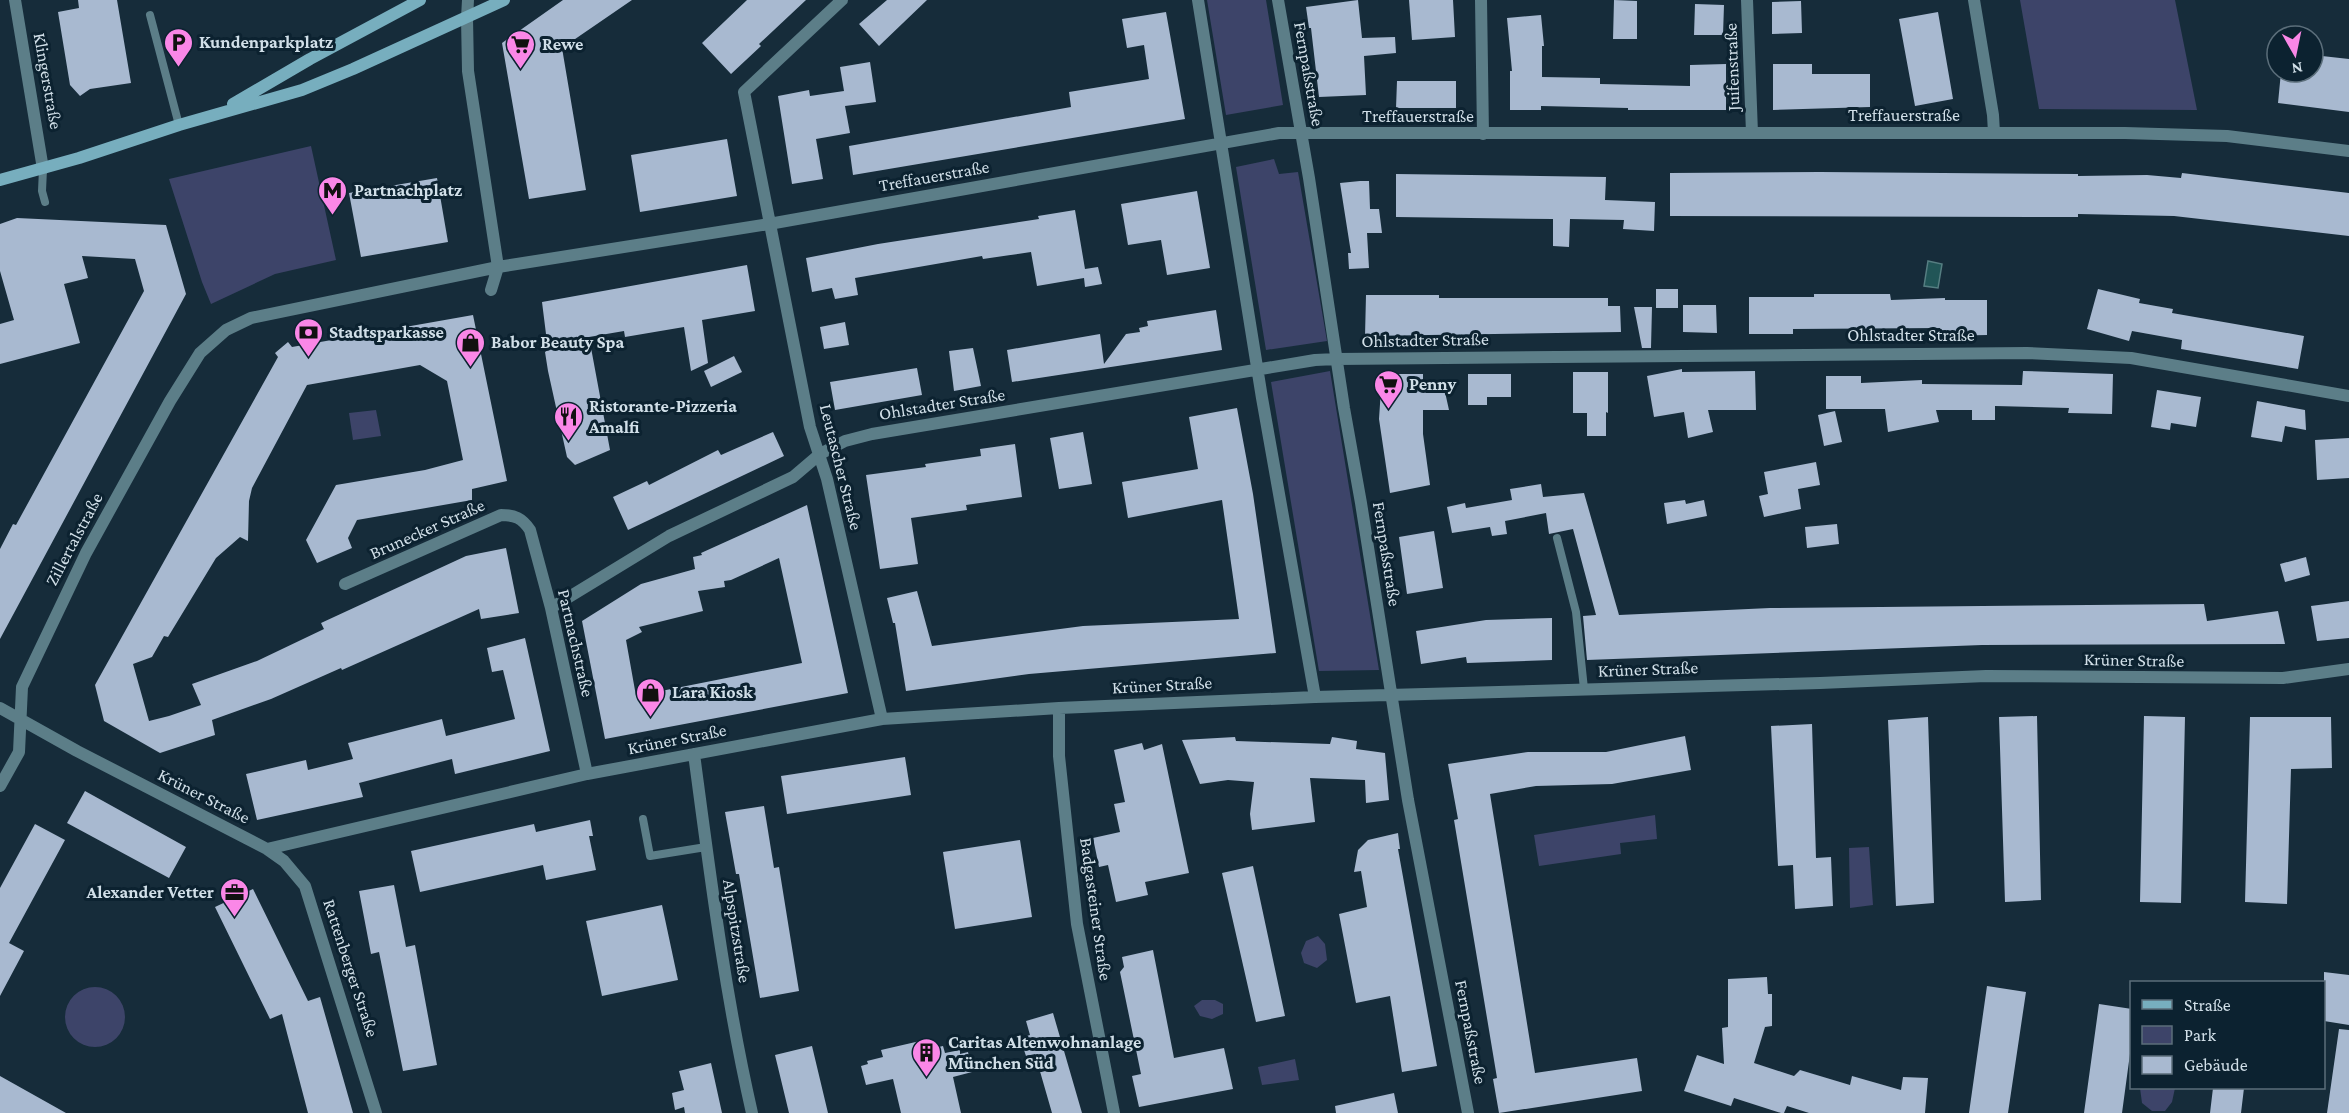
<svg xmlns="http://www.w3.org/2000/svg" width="2349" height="1113" viewBox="0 0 2349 1113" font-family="'Crimson Pro',serif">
	<rect width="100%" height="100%" fill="#162c3a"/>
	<path fill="#3d4469" d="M1207,0h59l17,105 -57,10z
		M2020,0h155l22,110 -158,-1z
		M311,146l25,114 -61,14 -64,30 -9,-22 -33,-103z
		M1274,159l5,15 19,-2 29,169 -61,9 -30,-183z
		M1330,371l49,299 -60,1 -48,-289z
		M376,410l5,26 -28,4 -4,-27z
		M1655,815l2,24 -37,4 1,11 -82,12 -5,-31z
		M1869,847l4,58 -23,3 -1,-60z
		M1318,936l7,8 2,16 -10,8 -13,-5 -3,-10 5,-12z
		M65 1017a30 30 0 1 1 60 0a30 30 0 1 1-60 0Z
		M1202,1000h13l8,4v10l-11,5 -12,-3 -6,-10z
		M1295,1059l4,21 -37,5 -4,-18z
		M2140,1088h35l-3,14 -7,9h-13l-10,-8z"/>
	<path fill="#215557" stroke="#567e82" stroke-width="1.5" d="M1928,261l14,3 -4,24 -14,-2z"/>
	<path fill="#a8b9d0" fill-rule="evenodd" d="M78,0h39l14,83 -41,6 -10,7 -10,-11 -12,-73 21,-4z
		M563,0h69l-70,48 24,142 -57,9 -27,-156z
		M747,0h59l-47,44 2,2 -30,28 -29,-31z
		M887,0h40l-48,46 -20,-22z
		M1358,0l4,38 33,-1 1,16 -32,3 2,39 -47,2 -8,-69h-2l-3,-21z
		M1409,0h44l2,37 -43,3z
		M1614,0l23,1v38h-24z
		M1801,1l1,32 -30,1v-32z
		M1695,4l29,1 -1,30h-29z
		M1166,12l19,107 -332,56 -4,-29 222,-39 -2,-15 80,-13 -5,-34 -17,3 -5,-29z
		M1938,12l15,87 -38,7 -16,-87z
		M1541,15l3,31h-2v31l58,1v6l90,2v-21l36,-1v46h-98v-2l-87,-2v4h-31v-39h2l-5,-53z
		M2313,55l36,4v53l-71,-9 3,-31h32z
		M870,62l6,40 -31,4 5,27 -34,6 7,40 -31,5 -14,-88 31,-6 1,6 34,-5 -4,-24z
		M1773,64h39v10h58v33l-97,3z
		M1397,81h59v27h-60z
		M727,139l10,57 -97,16 -9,-57z
		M1820,172l258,2v2l69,-1 34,3 1,-5 167,20v43l-175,-20 -96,-2v3l-408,-1v-43z
		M1396,174l210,3 -1,23 50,2 -1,29 -31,-2 1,-9 -54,-1 -1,28 -16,-1v-27l-157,-2z
		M437,178l11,64 -87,15 -12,-64z
		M1360,181h9l1,28h9l3,24h-15l2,35 -20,1 -1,-16h3l-11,-70z
		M1197,191l13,77 -43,7 -6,-35 -33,5 -7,-41z
		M1075,210l10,59 13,-2 4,17 -17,3 -1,-9 -47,8 -6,-34 -48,7 -1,-3 -127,22 3,17 -23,4 -3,-11 -20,4 -6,-34 72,-14 161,-25 -1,-3z
		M17,218l149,7 20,69 -186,345v-90l13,-25 3,1 128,-234 -9,-32 -53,-3 6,22 -24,6 16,59 -80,21v-40l14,-4 -14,-49v-47z
		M747,265l8,46 -53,9 6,43 -17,8 -7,-44 -59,10 -1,-6 -35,6 21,113 -35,15 -8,-8 -19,-86 -3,-19 3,-2 -6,-48z
		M1656,289h22v19h-22z
		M2098,289l42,10 -1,4 34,6 -1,4 132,23 -6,33 -117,-20 1,-9 -50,-9 -3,10 -42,-12z
		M1814,294h76l1,6 54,-2v2h42v35l-47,1v-8l-147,1v5h-44v-37h65z
		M1366,295h73v3h169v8h12l1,26 -256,4z
		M1683,305h33l1,28 -34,-1z
		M1634,307h18l-1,41h-9z
		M1216,310l6,40 -210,32 -5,-32 93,-16 4,30 22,-30 14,-2 -1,-4 9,-2 -1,-5z
		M473,315l34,166 -35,8v11l-115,20 -9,18 4,10 -35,15 -11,-23 30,-55 89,-15 38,-10 -16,-79 -27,-16 -113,20 -55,103 -3,13 -1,40 -8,-4 -24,21 -48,79 -4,-1 -12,21 -19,7 16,57 20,-5 32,-11 -9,-21 65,-23 67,-32 -3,-6 145,-67 40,-8 13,65 -38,6 -2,-10 -137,61 -1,-2 -70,31 -59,21 3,15 -55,18 -56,-32 -9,-36 183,-328 -3,-4 13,-11 4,5z
		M845,322l4,23 -25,4 -4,-22z
		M973,348l8,38 -27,5 -5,-40z
		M734,356l8,16 -31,15 -7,-16z
		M917,368l5,27 -87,15 -5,-28z
		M1682,369v3l73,-1 1,39h-48l5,22 -25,6 -4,-26 -30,5 -7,-41z
		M2023,371l90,3 -1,40 -44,-1 1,-5 -74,-2v14h-23v-10h-36l3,12 -51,10 -3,-23h-59v-33h35v7l61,-3v4l100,1z
		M1573,372h35v41l-2,-1v24h-19v-23h-14z
		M1382,374h41v18h22l4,18h-26v24l7,51 -40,8 -11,-74z
		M1468,374h43v23h-24v8h-19z
		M2157,390l44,7 -5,30 -25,-4 -1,7 -19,-3z
		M2257,401l48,9 1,20 -21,-4 -3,16 -31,-5z
		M1237,408l16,86 23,159 -247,21 -123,17 -11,-68h-2l-6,-25 30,-7 15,55 151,-20 156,-7 -17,-119 -94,18 -6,-36 76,-13 -9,-52z
		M1835,411l7,31 -18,4 -6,-31z
		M773,432l11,24 -156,74 -15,-33 34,-16 2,4 69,-35 3,5z
		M1083,432l9,52 -33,5 -9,-51z
		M2349,438v40l-32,2 -2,-40z
		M1015,444l7,53 -56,8 1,5 -56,8 7,46 -38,5 -14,-94 60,-8 -1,-3 56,-8 -1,-7z
		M1816,462l4,23 -22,4 3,20 -37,8 -5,-21 9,-2 -4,-22z
		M1541,484l2,13 41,-4 35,122 151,-7 434,-4 3,17 71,-10 7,33 -303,1 -395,15 -4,-44 13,-1 -23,-86 -24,5 -3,-21 -41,8 2,13 -15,2 -2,-9 -38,6 -5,-26 18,-4 1,5 46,-8 -2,-11z
		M1685,500l1,4 18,-4 3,16 -40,8 -3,-21z
		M807,505l41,188 -243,46 -23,-118 59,-37 54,-15 -2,-12 9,-2 -1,-2zM779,558l23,105 -166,33 -10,-56 16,-8 -3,-5 64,-16 -5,-20 27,-4 -1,-6 7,-1z
		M1837,524l2,20 -32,4 -2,-21z
		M1434,531l9,57 -36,6 -8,-57z
		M2306,557l4,18 -25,7 -5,-18z
		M2349,601v37l-32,3 -6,-35z
		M1552,618v42l-85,3 -1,-6 -45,7 -5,-33 70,-11z
		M525,638l25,113 -95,23 -3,-15 -93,24 4,14 -106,23 -11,-46 60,-14 2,10 45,-11 -5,-16 94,-24 4,17 69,-17 -12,-49 -11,2 -5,-24z
		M2037,716l4,184 -36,2 -6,-185z
		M2144,716l41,1 -4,186 -41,-1z
		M1928,717l6,186 -38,3 -8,-186z
		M2250,717h81l1,51 -41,1 -4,135 -42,-2z
		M1812,724l4,134 15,-1 2,49 -38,3 -2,-44 -15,1 -7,-140z
		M1685,736l6,34 -79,14 -76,2 -46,8 45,279 102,-15 5,33 -143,22 -6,-34 4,-1 -43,-258 4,-1 -10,-55 80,-12h78z
		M1235,737l1,4 94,3 2,-7 25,4 -1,8 29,4 4,47 -23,3 -1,-23 -55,-2 5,44 -63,8 -2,-16 4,-32 -26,-2 -28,4 -18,-44z
		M1142,743l2,7 18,-6 27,129 -44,9 3,13 -32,7 -8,-37 -9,2 -6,-29 27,-6 -6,-28 11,-2 -11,-52z
		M905,757l6,38 -124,19 -6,-38z
		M85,791l101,56 -17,31 -102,-55z
		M764,806l10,62 5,-1 20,124 -39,7 -21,-124h-3l-11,-62z
		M590,820l3,16h-4l7,34 -50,10 -3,-15 -123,27 -9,-41 123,-27 2,8z
		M35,824l30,16 -56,103 15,8 -24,45v-108z
		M1398,833l2,16h-2l39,217 -35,6 -12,-76 -34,7 -17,-89 28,-7 -6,-36 -7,1 4,-22 10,-10z
		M1020,840l12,77 -77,12 -12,-77z
		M1253,866l32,150 -29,6 -34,-149z
		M394,885l12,62 9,-2 22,120 -34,6 -24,-119 -8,2 -12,-63z
		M253,889l55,112 12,-4 33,116h-45l-26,-99 -12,5 -55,-112z
		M662,905l16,75 -76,16 -16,-75z
		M1153,950l21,108 50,-10 9,41 -94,18 -7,-31 9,-2 -21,-102 4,-5 -2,-10z
		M2324,972l25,3v50l-25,-4z
		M1767,977l1,17h4v32l-7,1 -11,36 40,13 6,-6 50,15 2,-9 49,14 2,-13 25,1 -3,35h-116l-22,-7 -3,7h-3l-47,-15 -3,8 -47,-15 13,-36 27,9 -2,-36 6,-1v-48z
		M1987,986l39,6 -18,121h-39z
		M2099,1004l33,5v30l-10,74h-38z
		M1053,1013l29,100h-30l-17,-59 -9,2 -6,-18 10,-3 -4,-14z
		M2339,1029l10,1v83h-22z
		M920,1041l2,10 21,-5 2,7 15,-3v4l8,-2 4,20 -19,5 8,36h-60l-8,-34 -27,6 -5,-19 7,-2 -1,-3 16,-4 -2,-7z
		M812,1046l16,67h-39l-14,-58z
		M711,1063l11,50h-37l-1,-6 -9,3 -3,-17 12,-3 -5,-19z
		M0,1076l66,37h-66z
		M2213,1088h31l-3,25h-31z
		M1394,1093l4,20h-62l-1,-7z"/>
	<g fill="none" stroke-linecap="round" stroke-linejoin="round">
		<path stroke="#5c7e88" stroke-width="8" d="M150,15l29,110
			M43,169l-1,22 3,11
			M1557,538l19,74 8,77
			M643,819l7,37 56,-9"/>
		<path stroke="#5c7e88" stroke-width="12" d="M15,0l28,169
			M842,0l-98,92 66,335 17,52 55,240
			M1198,0l64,398 53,299
			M1278,0l31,178 35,230 17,95 47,297 60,313
			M1481,0l2,134
			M1747,0l5,133
			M1974,0l19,115 1,18
			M467,18l1,53 30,196 -7,23
			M345,584l156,-69c14,0 21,3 29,15l21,78 36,166
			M551,608l118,-72 124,-59 27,-23 25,-13 27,-7 443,-74 22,-1 690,-6 104,5 218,38
			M0,708l77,43 190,98 320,-75 295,-55 177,-11 256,-11 505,-14 166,-7 297,2 66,-9
			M1059,708v48l18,168 37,189
			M694,754c16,120 31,241 58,359
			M0,786l19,-34 3,-65 64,-134 84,-152 30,-48 26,-23 25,-12 247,-51 271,-43 510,-91h846l102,3 122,15
			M267,849l17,12 21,25 71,227"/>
		<path stroke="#5c7e88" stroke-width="12" d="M467,18l1,-18"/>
		<path stroke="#77aebe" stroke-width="12" d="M233,104l77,-45 110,-59
			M0,180l79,-22 100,-33 123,-35 51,-21 151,-69"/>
	</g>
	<defs>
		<symbol id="parking-pin" viewBox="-11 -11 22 30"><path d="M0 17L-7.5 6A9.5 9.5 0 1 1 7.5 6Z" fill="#fa87e7" stroke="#0c2230"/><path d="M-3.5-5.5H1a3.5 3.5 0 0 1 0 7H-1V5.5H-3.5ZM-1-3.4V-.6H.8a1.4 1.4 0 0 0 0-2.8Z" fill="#111"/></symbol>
		<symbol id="supermarket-pin" viewBox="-11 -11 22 30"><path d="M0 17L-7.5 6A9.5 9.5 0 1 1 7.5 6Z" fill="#fa87e7" stroke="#0c2230"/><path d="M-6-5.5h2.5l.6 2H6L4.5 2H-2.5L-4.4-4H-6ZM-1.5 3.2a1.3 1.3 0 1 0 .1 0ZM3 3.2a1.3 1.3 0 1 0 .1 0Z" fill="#111"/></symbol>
		<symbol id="metro-pin" viewBox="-11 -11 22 30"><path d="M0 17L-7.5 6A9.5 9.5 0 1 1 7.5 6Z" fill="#fa87e7" stroke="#0c2230"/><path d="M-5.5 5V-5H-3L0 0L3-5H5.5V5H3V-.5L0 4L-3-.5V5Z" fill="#111"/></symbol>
		<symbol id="bank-pin" viewBox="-11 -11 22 30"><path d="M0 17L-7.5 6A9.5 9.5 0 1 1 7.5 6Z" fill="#fa87e7" stroke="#0c2230"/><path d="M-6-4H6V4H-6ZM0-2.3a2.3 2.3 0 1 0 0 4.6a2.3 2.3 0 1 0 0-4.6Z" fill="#111"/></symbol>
		<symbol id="shop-pin" viewBox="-11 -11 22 30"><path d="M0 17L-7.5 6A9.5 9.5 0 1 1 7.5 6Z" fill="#fa87e7" stroke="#0c2230"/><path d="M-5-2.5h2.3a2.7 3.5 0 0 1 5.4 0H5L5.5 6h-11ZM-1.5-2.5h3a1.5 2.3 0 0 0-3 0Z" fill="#111"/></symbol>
		<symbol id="restaurant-pin" viewBox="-11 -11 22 30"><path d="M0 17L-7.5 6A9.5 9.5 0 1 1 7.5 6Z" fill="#fa87e7" stroke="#0c2230"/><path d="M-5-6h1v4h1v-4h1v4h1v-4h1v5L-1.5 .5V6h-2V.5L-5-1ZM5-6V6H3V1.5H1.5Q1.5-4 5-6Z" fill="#111"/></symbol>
		<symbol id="office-pin" viewBox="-11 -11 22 30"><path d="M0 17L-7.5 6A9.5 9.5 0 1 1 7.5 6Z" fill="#fa87e7" stroke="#0c2230"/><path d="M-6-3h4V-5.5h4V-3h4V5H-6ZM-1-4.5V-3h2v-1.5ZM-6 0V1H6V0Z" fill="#111"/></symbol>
		<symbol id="building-pin" viewBox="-11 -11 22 30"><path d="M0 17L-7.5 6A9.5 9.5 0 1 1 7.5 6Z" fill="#fa87e7" stroke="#0c2230"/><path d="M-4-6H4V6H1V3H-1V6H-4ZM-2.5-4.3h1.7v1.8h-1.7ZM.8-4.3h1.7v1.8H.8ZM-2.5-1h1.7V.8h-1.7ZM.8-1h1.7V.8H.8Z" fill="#111"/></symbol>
	</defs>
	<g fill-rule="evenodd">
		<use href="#parking-pin" x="162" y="26" width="33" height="45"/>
		<use href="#supermarket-pin" x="504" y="28" width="33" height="45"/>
		<use href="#metro-pin" x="316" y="174" width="33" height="45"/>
		<use href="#bank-pin" x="292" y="316" width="33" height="45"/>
		<use href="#shop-pin" x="454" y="326" width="33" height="45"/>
		<use href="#supermarket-pin" x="1372" y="368" width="33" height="45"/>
		<use href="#restaurant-pin" x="552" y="400" width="33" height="45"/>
		<use href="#shop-pin" x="634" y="676" width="33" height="45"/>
		<use href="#office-pin" x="218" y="876" width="33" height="45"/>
		<use href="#building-pin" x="910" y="1036" width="33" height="45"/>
	</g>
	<g text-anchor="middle" stroke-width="6" stroke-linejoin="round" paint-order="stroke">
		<g font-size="18" font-weight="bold" fill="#d1dfe8" stroke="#0c2230" text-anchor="start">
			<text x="199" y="48">Kundenparkplatz</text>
			<text x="542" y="50">Rewe</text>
			<text x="354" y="196">Partnachplatz</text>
			<text x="329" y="338">Stadtsparkasse</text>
			<text x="491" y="348">Babor Beauty Spa</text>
			<text x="1409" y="390">Penny</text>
			<text x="589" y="412">Ristorante-Pizzeria<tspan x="589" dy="21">Amalfi</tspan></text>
			<text x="672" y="698">Lara Kiosk</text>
			<text x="214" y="898" text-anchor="end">Alexander Vetter</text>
			<text x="948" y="1048">Caritas Altenwohnanlage<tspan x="948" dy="21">München Süd</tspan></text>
		</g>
		<g font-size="18" fill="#d1dfe8" stroke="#0c2230">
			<text transform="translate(1732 67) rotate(-92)" y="6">Juifenstraße</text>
			<text transform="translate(1309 74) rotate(80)" y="6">Fernpaßstraße</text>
			<text transform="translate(48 81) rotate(80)" y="6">Klingerstraße</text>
			<text x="1904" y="121">Treffauerstraße</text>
			<text x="1418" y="122">Treffauerstraße</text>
			<text transform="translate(934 176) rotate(-10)" y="6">Treffauerstraße</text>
			<text x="1911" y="341">Ohlstadter Straße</text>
			<text transform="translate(1425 340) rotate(-1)" y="6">Ohlstadter Straße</text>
			<text transform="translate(942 404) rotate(-9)" y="6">Ohlstadter Straße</text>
			<text transform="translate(841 467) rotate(76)" y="6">Leutascher Straße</text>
			<text transform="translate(427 529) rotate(-24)" y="6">Brunecker Straße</text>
			<text transform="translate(74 539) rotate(-62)" y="6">Zillertalstraße</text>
			<text transform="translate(1387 554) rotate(81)" y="6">Fernpaßstraße</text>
			<text transform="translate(576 643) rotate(77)" y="6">Partnachstraße</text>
			<text transform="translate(2134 660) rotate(1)" y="6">Krüner Straße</text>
			<text transform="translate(1648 669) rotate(-2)" y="6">Krüner Straße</text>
			<text transform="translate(1162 685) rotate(-3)" y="6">Krüner Straße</text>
			<text transform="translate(677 739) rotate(-11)" y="6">Krüner Straße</text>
			<text transform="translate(204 796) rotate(27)" y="6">Krüner Straße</text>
			<text transform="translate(1096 909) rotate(82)" y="6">Badgasteiner Straße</text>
			<text transform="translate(737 931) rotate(81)" y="6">Alpspitzstraße</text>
			<text transform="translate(351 968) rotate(72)" y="6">Rattenberger Straße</text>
			<text transform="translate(1471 1032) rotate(79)" y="6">Fernpaßstraße</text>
		</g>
	</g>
	<rect x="2130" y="981" width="195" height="108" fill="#0c2230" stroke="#5b6e7a" stroke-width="1.5"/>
	<rect x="2142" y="1000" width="30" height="9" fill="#77aebe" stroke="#5b6e7a" stroke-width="1.5"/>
	<text x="2184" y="1011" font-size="18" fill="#d1dfe8">Straße</text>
	<rect x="2142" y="1026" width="30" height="18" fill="#3d4469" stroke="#5b6e7a" stroke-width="1.5"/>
	<text x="2184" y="1041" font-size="18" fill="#d1dfe8">Park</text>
	<rect x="2142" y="1056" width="30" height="18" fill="#a8b9d0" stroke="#5b6e7a" stroke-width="1.5"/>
	<text x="2184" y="1071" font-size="18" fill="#d1dfe8">Gebäude</text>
	<g transform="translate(2295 54) rotate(171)"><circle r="28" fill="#0c2230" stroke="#5b6e7a" stroke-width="1.5"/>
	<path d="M0-4.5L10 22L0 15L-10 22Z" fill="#fa87e7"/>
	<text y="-9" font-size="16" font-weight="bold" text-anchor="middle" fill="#d1dfe8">N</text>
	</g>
</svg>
